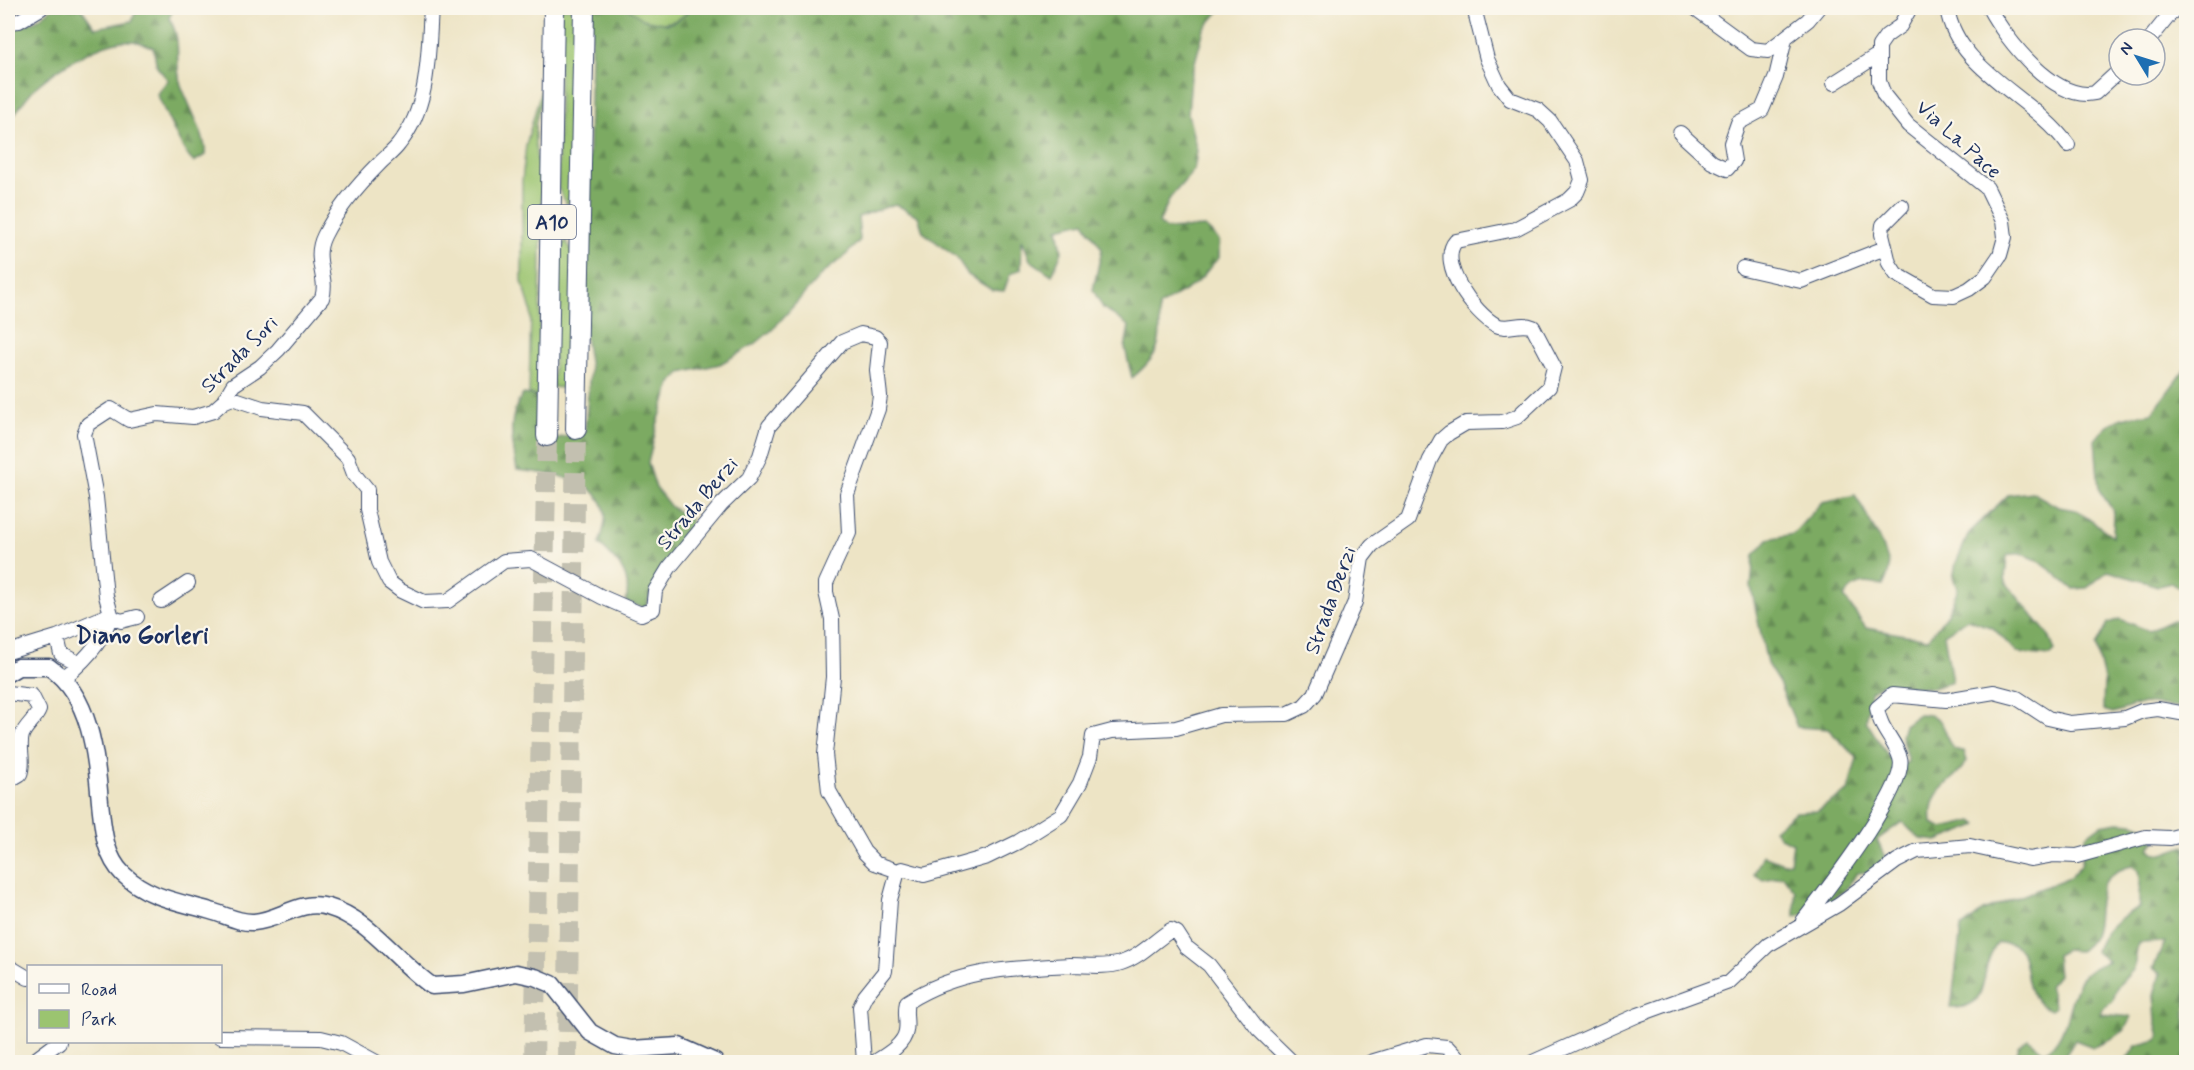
<svg xmlns="http://www.w3.org/2000/svg" width="2194" height="1070" viewBox="0 0 2194 1070" font-family="Mynerve,sans-serif">
	<defs>
		<pattern id="forest-firs" width="22" height="20" patternUnits="userSpaceOnUse" patternTransform="scale(1.5)"><rect width="22" height="20" fill="#7caa62"/><path d="M5 1l3.5 6h-7zM16 11l3.5 6h-7z" fill="#658b54"/></pattern>
	</defs>
	<rect width="100%" height="100%" fill="#fbf7ec"/>
	<filter id="ink" filterUnits="userSpaceOnUse"><feTurbulence type="fractalNoise" baseFrequency=".0167" numOctaves="2"/><feDisplacementMap in="SourceGraphic" scale="12" xChannelSelector="R" yChannelSelector="G"/><feConvolveMatrix kernelMatrix="1 2 1 2 8 2 1 2 1" color-interpolation-filters="sRGB"/></filter>
	<filter id="wash" filterUnits="userSpaceOnUse"><feTurbulence type="fractalNoise" baseFrequency=".008" numOctaves="4" result="noise"/><feDisplacementMap in="SourceGraphic" scale="24" xChannelSelector="R" yChannelSelector="G"/><feGaussianBlur stdDeviation="1.35" result="paint"/><feColorMatrix in="noise" values="0 0 0 0 0 0 0 0 0 0 0 0 0 0 0 0 0 1.4 0 .05"/><feComposite in="paint" operator="in"/></filter>
	<g filter="url(#wash)">
		<rect width="100%" height="100%" fill="#ede4c5"/>
		<path fill="#9bc470" stroke="#5b7a67" stroke-width="1.5" d="M560,8h18l-3,182 -8,15 -9,-17z
			M627,8h65c-16,20 -49,20 -65,0z
			M543,83c1,13 -3,20 -6,32 -4,18 -2,45 5,61l-3,220 -10,-2 2,-84 -9,-29v-100l4,-36z
			M566,240l8,16 -1,133 -20,-2 4,-131z"/>
		<path fill="url(#forest-firs)" stroke="#4c6c60" stroke-width="1.5" d="M53,8h28l14,20 37,-7 5,-13h37l-5,10c15,25 4,42 12,67 6,17 27,55 24,70l-11,7c-10,-4 -31,-55 -37,-68l11,-14 -11,-13 -4,-20c-7,-2 -15,-6 -22,-6 -26,-3 -75,28 -94,45 -11,10 -19,25 -29,36v-90l29,-12z
			M592,8h35l16,11 24,5 11,-4 14,-12h530l-18,21 -13,48 -3,37 9,37 -3,19 -24,28 -11,25 7,6 39,-2 14,13v18c-8,6 -12,15 -20,22 -12,12 -28,17 -40,27 2,37 3,46 -27,71l-7,-30 4,-22 -26,-18 -10,-18 9,-41 -18,-27 -26,6 4,23 -10,24 -22,-15 -8,-21 -1,30 -11,5 -6,17 -12,-1 -24,-15 -11,-17 -34,-26 -5,-16 -23,-12 -37,13 2,23 -13,14 -25,20 -50,56 -17,14 -35,20 -39,9 -10,10 -14,42 -9,38 8,25 15,19 19,12 4,13 -41,56 -8,20 -19,-6c6,-29 -7,-38 -27,-58 3,-9 8,-22 6,-32 -7,-36 -60,-38 -88,-42 -5,-28 -11,-51 6,-76l16,2 15,43 31,-7 5,-63 -5,-33z
			M2186,367v224l-15,-8 -13,3 -50,-15 -21,17 -14,1c-16,-13 -45,-44 -66,-33l-2,22 2,6 42,52 6,15 -5,5 -33,-3 -24,-25 -26,-9 -23,15 8,47 -18,7 -53,-4 -10,8 -5,29 23,36 15,7 4,-2 -7,-26 3,-11 15,-11c38,-1 18,37 45,37l3,10c-16,26 -39,26 -35,62l11,5 30,-7 5,4 -40,16 -18,-2 -18,-17 -25,18 11,24 -12,7 -18,2 -14,18 -17,13 -32,13v-26l-12,-15 -20,4 -9,-6 9,-19 20,8 7,-1 3,-19 -13,-6 -6,-7 21,-18 22,-1 31,-20 9,-33 -29,-29 -31,-2 -18,-44 -12,-19 -16,-77 3,-32 14,-16 25,-5 29,-32 33,-7c8,13 35,60 34,73 0,6 -4,13 -6,18 -18,-5 -28,-5 -39,11l22,31 62,11 19,-25 11,-25 -5,-11 3,-15 13,-30 39,-38 24,-3 26,15 18,3 37,26 1,-24 -15,-22 -4,-50c18,-24 29,-23 57,-27z
			M2120,619l29,12 23,-11h14v88l-43,-5 -30,10 -10,-3 1,-30 -8,-34 12,-23z
			M2118,822l16,1 18,7 3,12 -5,6 3,4 10,2 21,-8 2,2v214h-61l11,-16 21,-6 3,-4 -4,-15 -2,-26 6,-21 -7,-6 12,-26 -27,1 -4,26 -17,18 -4,14 -12,9 1,4 29,3c-3,16 -24,25 -38,30l-18,-7 -15,22h-46l5,-16 9,-7 17,13c24,-14 22,-51 35,-72 7,-10 18,-14 28,-19l-12,-9c4,-20 26,-37 44,-45 -4,-13 3,-22 -1,-36l-7,-5c-57,13 -15,66 -53,85l-14,-1 -9,5 2,20 -9,11 6,21 -4,3c-6,-1 -7,-3 -12,-7 -23,-21 -1,-65 -41,-60 -23,27 -2,65 -47,65l10,-80 22,-17 87,-34 11,-12 5,-29 15,-11z"/>
	</g>
	<g filter="url(#ink)">
		<g fill="none" stroke-linecap="round" stroke-linejoin="round">
			<path stroke="#c3c0b0" stroke-width="20" stroke-dasharray="20 10" stroke-linecap="butt" d="M534,1062l13,-626
				M567,1062l9,-633"/>
			<defs>
				<path id="minor" d="M1695,8l56,41 17,2 40,-31 10,-12
					M1947,8c9,62 86,88 121,137
					M1989,8c17,32 66,94 106,85l24,-22
					M8,22l11,-1 22,-13
					M2150,39l25,-31
					M1834,83l44,-28
					M1680,133l32,29 15,7 7,-8 -3,-18 7,-20 24,-13 14,-33 9,-38
					M1902,206l-19,19 -1,9 7,29 7,11 37,21 21,1 15,-7 16,-12 15,-22 5,-18 -2,-16 -16,-33 -79,-63 -24,-30 -5,-14v-35l7,-10 14,-10 10,-18
					M1743,268l58,13 84,-33
					M223,402l9,-4 30,10 41,5 45,45 6,16 13,16v20l12,52 10,20 12,9 23,11 24,-1 56,-40 27,-2 71,38 39,17 12,-5 2,-18 14,-23 52,-63 28,-27 11,-22 9,-30 73,-84 19,-8 14,3 5,5 -3,28 3,26 -2,13 -31,85 2,39 -23,50v9l6,27 1,58 -8,77 4,37 35,61 11,11 23,8
					M161,601l27,-18
					M57,637l4,17 17,9
					M8,652l49,-15 54,-23 -5,-18 -10,-99 -12,-63 4,-10 23,-15 18,11 28,-6 36,3 20,-6 10,-9 10,-17 27,-18 18,-17 44,-52c7,-21 -10,-38 2,-62 13,-27 35,-52 56,-73 6,-6 14,-12 19,-19 31,-38 29,-91 32,-136
					M60,674l6,2c18,-15 39,-37 44,-60l11,5 16,-4
					M8,693l24,3 7,14c-3,9 -13,15 -17,25 -4,13 3,26 -2,39l-12,7
					M1803,921c19,-25 106,-135 97,-163 -5,-18 -20,-28 -23,-50l15,-13 54,5 48,-8 23,6 31,20 22,5 55,-5 17,-7 16,-2 28,5
					M8,966l20,12
					M220,1037l101,1 20,5 35,19
					M32,1062l27,-20
					M864,1062l-4,-55 5,-11 20,-25 5,-71 8,-29 4,-2 22,6 63,-18 31,-15 43,-27 19,-32 10,-26 3,-21 19,-5 64,-3 45,-13 66,-1 17,-8 11,-12 40,-92 7,-44 10,-13 36,-25 22,-60 11,-20 8,-7 17,-10 36,-1 15,-5 32,-30 5,-20 -21,-40c-13,-6 -25,4 -37,-2 -21,-11 -60,-62 -40,-84l59,-12 54,-29 8,-8 5,-12 -5,-19 -27,-40 -12,-11 -28,-11 -11,-14 -12,-26 -13,-51
					M875,1062c11,-7 29,-17 31,-31 2,-10 -2,-18 1,-29 52,-33 104,-34 163,-37 16,0 36,3 51,-2 19,-6 33,-22 50,-33l6,3 9,14 23,18 49,64 34,33
					M1371,1062l56,-17 20,2 14,15
					M1533,1062l105,-47 91,-33 39,-37 71,-41 58,-43 20,-10 53,-5 60,13 23,-4 24,1 69,-19 24,1 16,-4"/>
				<path id="major" d="M8,673l10,-6h31c42,29 47,88 51,135 3,26 4,53 23,72 26,25 59,28 91,38 13,4 26,11 40,10 26,-2 46,-23 74,-15 42,12 69,55 104,79l32,-2 52,-11 19,4 17,7 38,48 25,14 17,3 47,-3 36,16"/>
				<path id="highway" d="M576,429l8,-421
					M547,436l7,-428"/>
			</defs>
			<use href="#minor" stroke="#3a4a6d" stroke-width="16"/>
			<use href="#major" stroke="#3a4a6d" stroke-width="19"/>
			<use href="#highway" stroke="#3a4a6d" stroke-width="22"/>
			<use href="#minor" stroke="#fff" stroke-width="14"/>
			<use href="#major" stroke="#fff" stroke-width="16"/>
			<use href="#highway" stroke="#fff" stroke-width="20"/>
		</g>
	</g>
	<g text-anchor="middle" stroke-width="4.5" stroke-linejoin="round" paint-order="stroke">
		<rect fill="#fbf7ec" stroke="#5e6b89" stroke-width="1.5" x="528" y="205" width="48" height="34" rx="4.5"/>
		<g font-size="20" font-weight="bold" fill="#1b2f5e">
			<text x="552" y="229">A10</text>
		</g>
		<g font-size="21" fill="#1b2f5e" stroke="#fbf7ec">
			<text transform="translate(1959 139) rotate(42)" y="7">Via La Pace</text>
			<text transform="translate(239 354) rotate(-45)" y="7">Strada Sori</text>
			<text transform="translate(697 503) rotate(-50)" y="7">Strada Berzi</text>
			<text transform="translate(1330 600) rotate(-70)" y="7">Strada Berzi</text>
		</g>
		<g font-size="24" font-weight="bold" fill="#1b2f5e" stroke="#fbf7ec">
			<text x="142" y="643">Diano Gorleri</text>
		</g>
	</g>
	<rect width="2194" height="1070" fill="none" stroke="#fbf7ec" stroke-width="30"/>
	<rect x="27" y="965" width="195" height="78" fill="#fbf7ec" stroke="#a1a7b3" stroke-width="1.5"/>
	<rect x="39" y="984" width="30" height="9" fill="#ffffff" stroke="#a1a7b3" stroke-width="1.5"/>
	<text x="81" y="995" font-size="18" fill="#1b2f5e">Road</text>
	<rect x="39" y="1010" width="30" height="18" fill="#9bc470" stroke="#a1a7b3" stroke-width="1.5"/>
	<text x="81" y="1025" font-size="18" fill="#1b2f5e">Park</text>
	<g transform="translate(2137 57) rotate(308)"><circle r="28" fill="#fbf7ec" stroke="#a1a7b3" stroke-width="1.5"/>
	<path d="M0-4.5L10 22L0 15L-10 22Z" fill="#1f6fb2"/>
	<text y="-9" font-size="16" font-weight="bold" text-anchor="middle" fill="#1b2f5e">N</text>
	</g>
</svg>
